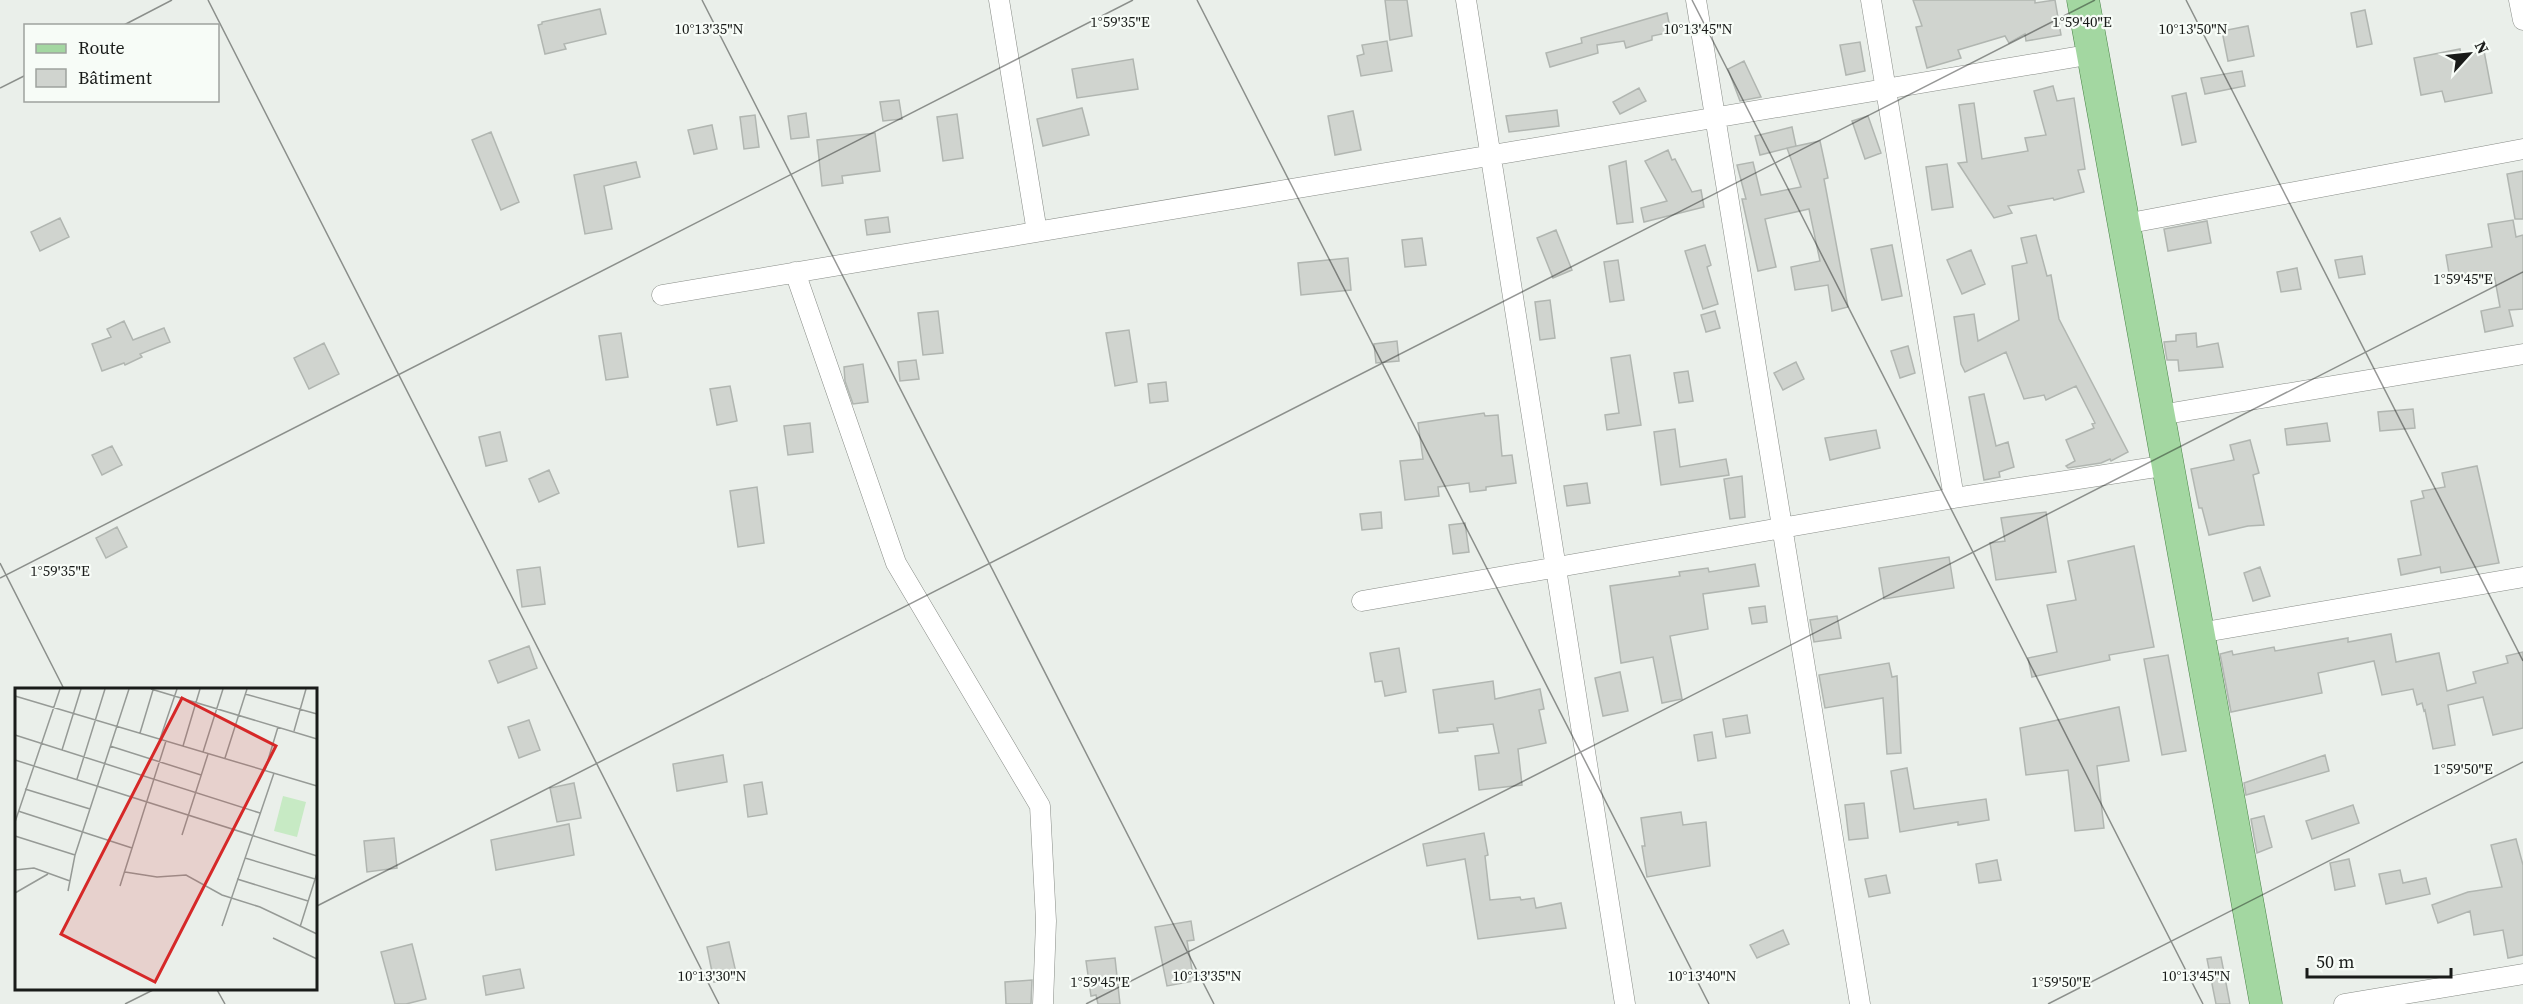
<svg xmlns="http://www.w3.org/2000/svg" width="2523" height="1004" viewBox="0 0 2523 1004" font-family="'Source Serif 4',serif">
	<rect width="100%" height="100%" fill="#eaefea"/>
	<path fill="#d0d4cf" stroke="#b1b6b1" stroke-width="1.5" d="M1385,0h22l5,36 -22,4z
		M1913,0h122v3l20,-3 6,35 -35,6 -1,-7 -16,9 -4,-7 -47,14 3,8 -34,10 -11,-41 6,-1z
		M600,9l6,25 -42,10 2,5 -21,5 -7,-29 4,-1v-2z
		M2365,10l7,34 -15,3 -6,-34z
		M1667,13l4,19 -19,4v4l-26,8 -2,-7 -27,4 1,8 -48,14 -4,-14 36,-10 -1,-5z
		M2248,26l6,30 -26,5 -6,-30z
		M1387,41l5,30 -31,5 -4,-20 7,-2 -2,-9z
		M1860,42l5,29 -19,4 -6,-30z
		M2460,49l1,7 23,-5 8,42 -47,9 -3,-11 -21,4 -7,-37z
		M1133,59l5,30 -61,9 -5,-29z
		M1744,61l17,36 -21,4 -12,-32z
		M2242,71l3,15 -40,8 -4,-16z
		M2053,86l4,15 17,-3 11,71 -7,1 6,22 -30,8 -1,-2 -45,8 4,7 -18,5 -36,-55 9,-1 -8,-57 15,-2 8,56 46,-8 -3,-13 21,-3 -12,-44z
		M1639,88l7,13 -26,13 -7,-12z
		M2186,93l10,49 -14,3 -10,-49z
		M899,100l3,19 -19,2 -3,-19z
		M1082,108l7,27 -46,11 -6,-27z
		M1557,110l2,16 -50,6 -3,-16z
		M1353,111l8,39 -26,5 -7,-39z
		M806,113l3,24 -18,2 -3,-23z
		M957,114l6,44 -20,3 -6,-44z
		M755,115l4,32 -15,2 -4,-32z
		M1868,116l13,37 -16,6 -13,-38z
		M712,125l5,24 -23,5 -6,-24z
		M1792,127l4,19 -36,9 -5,-19z
		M491,132l28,70 -18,8 -29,-70z
		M875,133l5,38 -38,5 1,7 -21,3 -5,-46z
		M1820,141l8,37 -4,1 24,128 -16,4 -4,-26 -33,5 -4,-23 29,-6 -11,-52 -44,10 11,48 -18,4 -16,-72h4l-9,-34 16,-3 8,33 40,-8 -14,-39z
		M1668,150l4,10 3,-1 17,33 9,-2 3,17 -60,15 -3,-14 26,-7 -22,-40z
		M1626,161l7,61 -16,2 -8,-58z
		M636,162l4,15 -36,9 8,43 -27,5 -11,-59z
		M1947,164l6,43 -21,3 -6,-43z
		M2523,171v48h-8l-8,-45z
		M888,217l2,15 -23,3 -2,-15z
		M60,218l9,19 -29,14 -9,-19z
		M2513,220l3,17 7,-2v74l-14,1 4,16 -28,6 -4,-21 19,-4 -6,-33 -44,5 -4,-24 46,-8 -4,-23z
		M2207,221l4,22 -43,8 -4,-22z
		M1556,230l16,40 -19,8 -16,-40z
		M2036,235l11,41 4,-1 8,44 69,133 -17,9 -1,-2 -9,4 -33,5 -2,-2 9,-5 -9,-21 28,-12 -2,-4 3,-1 -19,-37 -30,14 -2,-5 -20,4 -18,-47 -41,20 -4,-8 -7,-47 20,-3 4,27 41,-21 -7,-54 15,-3 -6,-25z
		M1422,238l4,27 -21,2 -3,-27z
		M1705,245l6,20 -4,2 11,37 -15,5 -18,-58z
		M1892,245l10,51 -20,4 -11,-51z
		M1971,250l14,34 -23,10 -15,-34z
		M2362,256l3,18 -26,4 -4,-18z
		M1348,258l3,32 -50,5 -3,-32z
		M1618,260l6,40 -14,2 -6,-40z
		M2297,268l4,21 -20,3 -4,-20z
		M1550,300l5,38 -15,2 -5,-38z
		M938,311l5,42 -20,2 -5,-42z
		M1715,311l5,17 -14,4 -5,-17z
		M124,321l9,19 31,-12 6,14 -30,12 2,3 -17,8 -1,-2 -22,8 -10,-27 19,-7 -4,-8z
		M1129,330l8,52 -22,4 -9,-53z
		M621,333l7,44 -22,3 -7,-44z
		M2196,333l1,14 21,-4 5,24 -44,4 -1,-11h-11l-3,-18 12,-1v-6z
		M1397,341l2,20 -23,2 -2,-19z
		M324,343l15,31 -30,15 -15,-31z
		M1908,346l7,27 -15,5 -9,-27z
		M1630,355l11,70 -34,5 -2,-15 14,-2 -8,-55z
		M916,360l3,19 -19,2 -2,-19z
		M1796,362l8,17 -21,11 -9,-17z
		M863,364l5,38 -15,2 -8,-23 -1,-14z
		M1688,371l5,30 -14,2 -5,-30z
		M1166,382l2,19 -18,2 -2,-19z
		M730,386l7,35 -20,4 -7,-36z
		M1984,394l12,52 12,-4 6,25 -15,5 1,5 -16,3 -15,-83z
		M2413,409l2,19 -35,3 -2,-19z
		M1484,413l1,3 13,-1 4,41 10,-1 4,28 -30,4v3l-16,2 -1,-9 -31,4 1,9 -34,4 -5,-39 23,-2 -5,-36z
		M810,423l3,29 -25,3 -4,-29z
		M2327,423l3,18 -43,4 -2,-16z
		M1675,429l5,38 46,-8 3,16 -68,10 -7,-53z
		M1876,430l4,18 -50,12 -5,-22z
		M500,432l7,29 -21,5 -7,-29z
		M2250,440l9,33 -6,2 11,50 -16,1 -39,9 -7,-27h-3l-8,-39 43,-9 -4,-15z
		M112,446l10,19 -20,10 -10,-20z
		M2477,466l22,97 -58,10 -1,-6 -39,8 -3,-16 23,-4 -10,-54 13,-3 -2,-7 23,-4 -3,-14z
		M549,470l10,23 -20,9 -10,-23z
		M1742,476l3,41 -15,2 -6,-40z
		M1587,483l3,20 -23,3 -3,-20z
		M757,487l7,56 -26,4 -8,-56z
		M1381,512l1,16 -20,2 -2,-16z
		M2046,512l10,60 -60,8 -6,-37 15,-2 -4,-23z
		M1465,523l4,29 -16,2 -4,-29z
		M117,527l10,20 -21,11 -10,-20z
		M2134,546l20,101 -45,8 1,5 -78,17 -4,-19 29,-6 -10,-47 29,-5 -8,-39z
		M1949,557l5,31 -70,11 -5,-31z
		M1755,564l4,22 -56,8 5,35 -38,7 12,63 -20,4 -9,-46 -32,6 -11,-77 70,-10 -1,-4 29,-4 1,4z
		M540,567l5,37 -23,3 -5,-37z
		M2260,567l10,29 -17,5 -9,-28z
		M1765,606l2,16 -15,2 -3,-16z
		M1837,616l4,22 -27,4 -4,-22z
		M2391,634l5,28 43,-9 8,38 29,-8 -3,-11 35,-9 -2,-7 17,-4v76l-30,7 -10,-38 -35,8 7,40 -22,4 -8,-39 -1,1 -2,-8 -5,2 -4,-16 -31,6 -8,-34 -56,12 4,20 -91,19 -11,-58 12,-3 1,4 41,-8 1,4 73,-13v4z
		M529,646l8,22 -39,15 -9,-22z
		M1399,648l7,44 -21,4 -3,-15 -7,1 -5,-29z
		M2168,655l18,96 -24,4 -18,-96z
		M1889,663l3,14 5,-1 4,77 -14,1 -4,-56 -58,10 -6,-33z
		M1620,672l8,39 -25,5 -8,-38z
		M1493,681l2,18 45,-10 4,20 -5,1 7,33 -28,6 4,36 -43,5 -4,-34 24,-3 -6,-29 -36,4 1,3 -19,2 -6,-43z
		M2119,707l10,54 -32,5 7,62 -29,3 -7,-61 -42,5 -6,-47z
		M1747,715l3,18 -24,4 -3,-18z
		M529,720l11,30 -21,8 -11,-31z
		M1712,732l4,26 -18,3 -4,-26z
		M723,755l4,27 -50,9 -4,-27z
		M2325,755l4,16 -83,24 -2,-12z
		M1907,768l7,41 72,-10 3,21 -31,5v-3l-58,10 -9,-61z
		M762,782l5,32 -19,3 -4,-32z
		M574,783l7,35 -24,4 -7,-34z
		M1864,803l4,35 -19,2 -4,-35z
		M2353,805l6,18 -47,16 -6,-18z
		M1681,812l2,13 23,-3 4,44 -63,11 -5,-31h3l-4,-28z
		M2264,816l8,31 -15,6 -6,-34z
		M569,824l5,31 -78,15 -5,-30z
		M1484,833l4,22 -3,1 5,44 30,-3 1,3 13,-2 2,10 25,-5 5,25 -88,11 -13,-80 -38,7 -4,-22z
		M394,838l3,30 -30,4 -3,-31z
		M2516,839l7,26v90l-15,3 -5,-28 -29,5 -4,-24 -32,12 -6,-18 36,-13 34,-5 -11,-42z
		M2349,859l6,27 -20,4 -5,-27z
		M1997,860l4,20 -22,3 -3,-19z
		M2400,870l3,13 23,-5 4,16 -44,10 -7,-30z
		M1886,875l4,18 -21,4 -4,-18z
		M1191,921l3,19 -7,1 7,40 -27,5 -12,-59z
		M1783,930l6,14 -32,14 -7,-13z
		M729,942l8,35 -23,5 -7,-35z
		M412,944l14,55 -20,5h-11l-14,-52z
		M2221,957l9,47h-14l-9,-45z
		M1115,958l5,46h-22l-2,-9 -5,1 -5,-35z
		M520,969l4,19 -38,7 -3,-19z
		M1032,980l-1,24h-25l-1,-22z"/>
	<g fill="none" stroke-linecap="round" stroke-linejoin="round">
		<defs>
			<path id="street" d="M999,0l38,232
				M1466,0l159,1004
				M1696,0l164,1004
				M1871,0l83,498
				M2519,0l4,20
				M2125,224l398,-75
				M795,272l101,291 144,243 6,115 -3,83
				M662,295l1431,-241
				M2160,415l363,-61
				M1362,601l592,-103 215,-33
				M2199,633l324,-56
				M2344,1004l179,-30"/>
			<path id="primary" d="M2083,0l183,1004"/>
		</defs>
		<use href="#street" stroke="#888c87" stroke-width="21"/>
		<use href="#primary" stroke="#4b8449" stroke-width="33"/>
		<use href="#street" stroke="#fff" stroke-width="20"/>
		<use href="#primary" stroke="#a3d7a1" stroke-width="32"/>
	</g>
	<path fill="none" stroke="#191b19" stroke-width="1.5" stroke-opacity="0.45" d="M208,0l511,1004M702,0l512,1004M1197,0l512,1004M1692,0l511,1004M2186,0l337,661M122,26l50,-26M0,88l26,-13M0,563l64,126M0,578l1133,-578M315,907l1780,-907M216,988l9,16M125,1004l32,-16M1086,1004l1437,-732M2048,1004l475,-242"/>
	<g transform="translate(15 688)">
		<rect width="302" height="302" fill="#eaefea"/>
		<path d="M268,108l23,6 -9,35 -23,-6z" fill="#c7eac4"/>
		<path fill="none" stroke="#969a96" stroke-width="1.5" d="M136,1l166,50M230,6l72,20M0,8l302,90M279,43l12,-42M125,45l13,-43M0,47l245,78M145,51l17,-50M95,58l91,29M168,58l17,-57M47,62l19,-61M188,64l20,-63M210,70l22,-69M0,72l302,96M250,82l13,-43M62,91l28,-90M10,101l65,20M3,123l114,37M0,134l45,-133M167,147l26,-81M0,148l60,19M230,170l70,21M0,182l19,-2 36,13M110,184l32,5 29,-2 36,20 38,12 57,27M222,191l71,22M105,198l46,-145M53,203l7,-36 54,-166M0,205l33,-19M207,238l52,-153M285,239l17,-54M258,250l44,21"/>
		<path fill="#d62828" fill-opacity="0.15" stroke="#d62828" stroke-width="3" d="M167,10l94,48 -121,236 -94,-48z"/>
		<rect width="302" height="302" fill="none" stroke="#191b19" stroke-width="3"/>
	</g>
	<g font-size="15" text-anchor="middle" fill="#191b19" stroke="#f7fcf7" stroke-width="4.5" stroke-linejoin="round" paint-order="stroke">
		<text x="2082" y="27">1°59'40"E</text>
		<text x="1120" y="27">1°59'35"E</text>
		<text x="709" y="34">10°13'35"N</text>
		<text x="1698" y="34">10°13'45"N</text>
		<text x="2193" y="34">10°13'50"N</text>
		<text x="2463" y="284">1°59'45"E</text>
		<text x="60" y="576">1°59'35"E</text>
		<text x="2463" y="774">1°59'50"E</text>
		<text x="712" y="981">10°13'30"N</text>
		<text x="1207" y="981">10°13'35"N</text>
		<text x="1702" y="981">10°13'40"N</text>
		<text x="2196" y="981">10°13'45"N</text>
		<text x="1100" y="987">1°59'45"E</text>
		<text x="2061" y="987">1°59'50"E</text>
	</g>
	<rect x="24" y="24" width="195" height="78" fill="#f7fcf7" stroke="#9ea29e" stroke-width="1.5"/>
	<rect x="36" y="44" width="30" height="9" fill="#a3d7a1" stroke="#9ea29e" stroke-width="1.5"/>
	<text x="78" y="54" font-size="18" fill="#191b19">Route</text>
	<rect x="36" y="69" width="30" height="18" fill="#d0d4cf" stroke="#9ea29e" stroke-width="1.5"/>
	<text x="78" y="84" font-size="18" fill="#191b19">Bâtiment</text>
	<g transform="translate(2469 54) rotate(63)" stroke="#f7fcf7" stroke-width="4.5" paint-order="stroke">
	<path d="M0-4.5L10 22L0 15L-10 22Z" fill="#191b19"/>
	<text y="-9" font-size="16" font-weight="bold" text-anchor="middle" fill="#191b19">N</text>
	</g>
	<path d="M2307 968v9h144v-9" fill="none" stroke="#191b19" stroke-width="3"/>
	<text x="2316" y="968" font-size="18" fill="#191b19" stroke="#f7fcf7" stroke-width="4.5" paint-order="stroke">50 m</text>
</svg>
